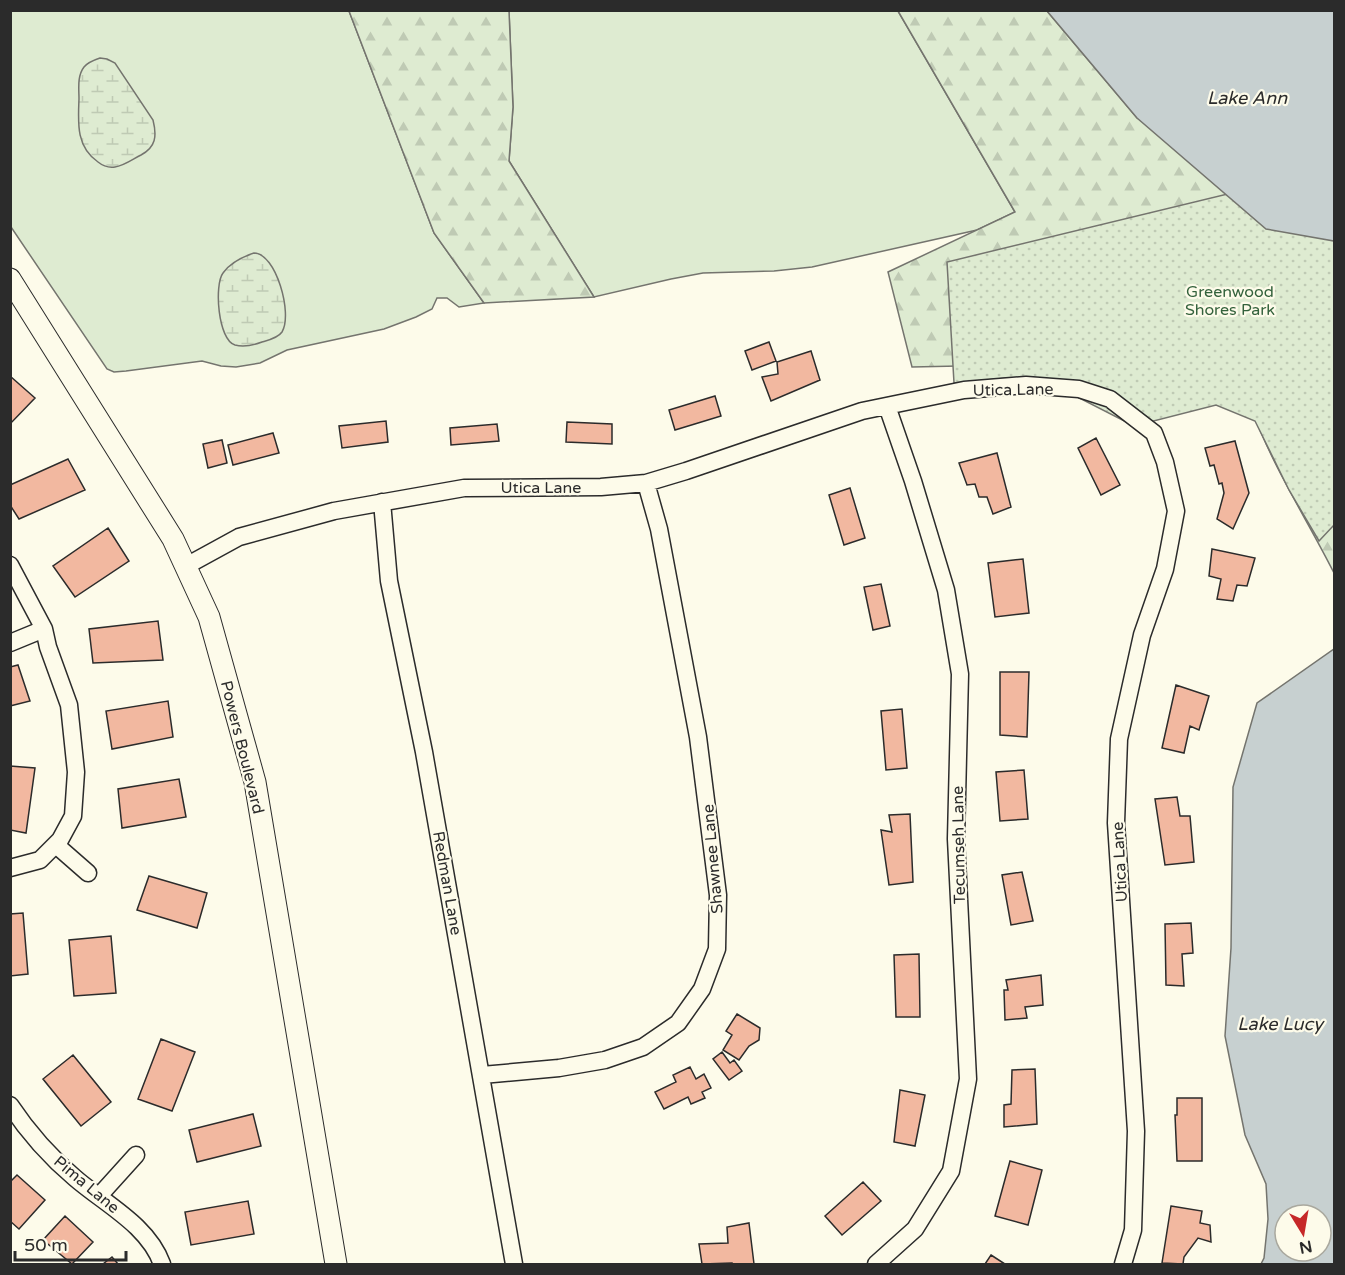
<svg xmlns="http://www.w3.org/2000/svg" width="1345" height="1275" viewBox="0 0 1345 1275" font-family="'Varela Round',sans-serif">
	<defs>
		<pattern id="forest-firs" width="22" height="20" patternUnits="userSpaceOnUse" patternTransform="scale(1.5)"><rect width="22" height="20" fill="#deebd1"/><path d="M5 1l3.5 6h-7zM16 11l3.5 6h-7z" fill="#bfcab4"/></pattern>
		<pattern id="wetland-marsh" width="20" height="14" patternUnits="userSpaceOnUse" patternTransform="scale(1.5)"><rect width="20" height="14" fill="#deebd1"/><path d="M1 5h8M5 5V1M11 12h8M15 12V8" fill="none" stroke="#bfcab4"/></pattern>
		<pattern id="park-dots" width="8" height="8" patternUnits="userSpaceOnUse" patternTransform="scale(1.5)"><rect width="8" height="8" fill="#deebd1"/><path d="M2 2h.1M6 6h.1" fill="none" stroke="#bfcab4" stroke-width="1.8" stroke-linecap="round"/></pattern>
	</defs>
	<rect width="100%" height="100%" fill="#fdfbea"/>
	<path fill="#deebd1" stroke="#74746e" stroke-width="1.5" d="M10,11h339l85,222 50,70 -25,4 -12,-9h-10l-5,11 -16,8 -32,12 -97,21 -27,13 -24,4 -15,-1 -19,-5 -76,10 -12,1 -7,-3 -96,-142z
		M509,11h389l117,201 -38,18 -165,37 -38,4 -71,2 -32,6 -77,18 -85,-136 4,-54z"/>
	<path fill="url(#forest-firs)" stroke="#74746e" stroke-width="1.5" d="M349,11h160l4,96 -4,54 85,136 -110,6 -50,-70z
		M898,11h149l90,107 197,123v332c-28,-56 -63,-108 -83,-167l-201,-42 -138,3 -24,-95 127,-60z"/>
	<path fill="url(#wetland-marsh)" stroke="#74746e" stroke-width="1.5" d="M100,58l7,1 8,4 38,57c4,16 3,27 -12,35 -8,4 -17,11 -26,12 -6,1 -12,-1 -17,-5 -22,-15 -20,-39 -19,-63 0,-10 -2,-23 5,-32 4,-5 10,-7 16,-9z
		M254,253c22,0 39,61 28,79 -4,6 -13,8 -20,10 -8,3 -19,5 -27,3 -17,-5 -21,-60 -12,-72 7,-10 19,-16 31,-20z"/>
	<path fill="url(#park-dots)" stroke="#74746e" stroke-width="1.5" d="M1244,190l90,37v298l-15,16 -30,-51 -34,-69 -39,-16 -82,21 -78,-40 -49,-8 -53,5 -7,-121z"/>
	<path fill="#c7d0d0" stroke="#74746e" stroke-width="1.5" fill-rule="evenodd" d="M1047,11h287v230l-68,-12 -129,-111z
		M1334,649v615h-73l3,-6 4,-39 -2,-35 -21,-49 -20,-99 6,-88 2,-161 24,-84zM1285,1215h36v36h-36z"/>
	<path fill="#f2b8a0" stroke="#2b2b2b" stroke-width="1.5" d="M769,342l7,19 -24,9 -7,-19z
		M811,351l9,29 -49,21 -9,-24 16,-3 -1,-12z
		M10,376l25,22 -25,26z
		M715,396l6,20 -46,14 -6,-20z
		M386,421l2,21 -46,6 -3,-22z
		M567,422l45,2v20l-46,-2z
		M497,424l2,17 -48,4 -1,-17z
		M273,433l6,20 -46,12 -5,-20z
		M1096,438l24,47 -19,10 -23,-47z
		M222,440l5,23 -19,5 -5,-24z
		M1235,441l14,52 -16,36 -16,-10 7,-26 -2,-10 -3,1 -5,-19 -4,1 -5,-18z
		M997,453l14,54 -18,7 -6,-17h-8l-4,-13 -8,1 -8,-22z
		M68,459l17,31 -66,29 -9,-14v-20z
		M850,488l15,50 -21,7 -15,-50z
		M108,528l21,33 -54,36 -22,-31z
		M1212,549l43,9 -8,28 -10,-1 -4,16 -16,-2 4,-20 -12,-3z
		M1023,559l6,54 -34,4 -7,-54z
		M881,584l9,42 -17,4 -9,-43z
		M158,621l5,39 -70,3 -4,-34z
		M18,665l12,36 -20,5v-39z
		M1000,672h29l-2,65 -27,-2z
		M1176,685l33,11 -10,34 -9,-4 -6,27 -22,-5z
		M168,701l5,36 -61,12 -6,-38z
		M902,709l5,59 -21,2 -5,-59z
		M10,766l25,2 -9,65 -16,-3z
		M1024,770l4,49 -28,2 -4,-49z
		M179,779l7,38 -64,11 -4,-39z
		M1177,797l3,19h10l4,46 -29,3 -10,-66z
		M910,814l3,68 -24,3 -8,-55 11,2 -3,-17z
		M1022,872l11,49 -22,4 -9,-50z
		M149,876l58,17 -10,35 -60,-18z
		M23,913l5,61 -18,2v-62z
		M1191,923l2,30 -11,1 2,32 -18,-1 -1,-61z
		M111,936l5,57 -42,3 -5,-56z
		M919,954l1,63h-24l-2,-62z
		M1041,975l2,30 -18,2 2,11 -22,2 -1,-30h4l-2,-10z
		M737,1014l23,14 -1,12 -10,6 -10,14 -16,-10 9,-15 -6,-4z
		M161,1039l34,13 -23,59 -34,-12z
		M722,1052l8,11 4,-3 8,11 -13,9 -16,-21z
		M73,1055l38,47 -30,24 -38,-47z
		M690,1067l6,12 8,-5 7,14 -9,4 3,6 -14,6 -3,-7 -24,12 -9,-17 21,-10 -3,-7z
		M1035,1069l2,55 -33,3v-22l7,-1 1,-34z
		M900,1090l25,5 -10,51 -21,-4z
		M1177,1098h25v63h-25l-2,-46h2z
		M253,1114l8,32 -64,16 -8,-32z
		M1010,1161l32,9 -14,55 -33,-9z
		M17,1175l28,25 -26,29 -9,-8v-39z
		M863,1182l18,19 -39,34 -17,-19z
		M248,1201l6,33 -63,11 -6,-33z
		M1171,1206l31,5 -2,12 10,2 1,17 -13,-4 -14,19 -1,7 -21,-1z
		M65,1216l28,26 -21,22 -29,-24z
		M749,1223l5,41h-22v-1l-30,1 -3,-20 29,-1 -1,-16z
		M991,1255l14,9h-20z
		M112,1257l6,7h-15z"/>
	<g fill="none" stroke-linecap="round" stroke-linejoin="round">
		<defs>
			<path id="minor" d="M382,502l7,79 35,171 90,512
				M10,565l34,64 4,18 21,58 7,67 -3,44 -13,24 -20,20 -30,8
				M186,566l53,-29 95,-26 130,-23 137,-1 45,-4 40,-12 176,-60 102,-21 62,-5 53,4 31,10 44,34 11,29 11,49 -11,58 -23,66 -23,104 -3,84 20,308 -3,99 -10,34
				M10,643l34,-14
				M56,845l32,28
				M482,1075l77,-7 46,-8 38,-13 35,-24 24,-34 15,-40 1,-54 -20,-158 -39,-208 -13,-46
				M10,1105c18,27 40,52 65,73 30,26 73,47 87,86
				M99,1196l37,-41
				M876,1264l39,-35 36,-58 17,-92 -12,-240 4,-165 -14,-84 -33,-109 -26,-75"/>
			<path id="major" d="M10,279l163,260 36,78 46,165 81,482"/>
		</defs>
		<use href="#minor" stroke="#2b2b2b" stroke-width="19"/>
		<use href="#major" stroke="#2b2b2b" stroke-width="23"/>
		<use href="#minor" stroke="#fdfbea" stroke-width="16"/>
		<use href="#major" stroke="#fdfbea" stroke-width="21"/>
	</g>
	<g text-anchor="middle" stroke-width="4.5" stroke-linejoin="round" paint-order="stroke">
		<g font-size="16" fill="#34623c" stroke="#fdfbea">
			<text x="1230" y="297">Greenwood<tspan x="1230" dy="18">Shores Park</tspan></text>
		</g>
		<g font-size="16" fill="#2b2b2b" stroke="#fdfbea">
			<text transform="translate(1013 389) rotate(-1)" y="6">Utica Lane</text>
			<text x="541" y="493">Utica Lane</text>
			<text transform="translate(243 747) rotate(76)" y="6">Powers Boulevard</text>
			<text transform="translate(958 845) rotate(-91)" y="6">Tecumseh Lane</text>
			<text transform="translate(712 859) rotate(-95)" y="6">Shawnee Lane</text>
			<text transform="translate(1119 862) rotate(-93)" y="6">Utica Lane</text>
			<text transform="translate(448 883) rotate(80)" y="6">Redman Lane</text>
			<text transform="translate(87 1184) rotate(40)" y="6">Pima Lane</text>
		</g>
		<g font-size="18" font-style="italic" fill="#2b2b2b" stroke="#fdfbea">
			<text x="1247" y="104">Lake Ann</text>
			<text x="1280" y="1030">Lake Lucy</text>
		</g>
	</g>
	<rect width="1345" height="1275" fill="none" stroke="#2b2b2b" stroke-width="24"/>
	<g transform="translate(1303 1233) rotate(169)"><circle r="28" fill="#fdfbea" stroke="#a9a89e" stroke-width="1.5"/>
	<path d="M0-4.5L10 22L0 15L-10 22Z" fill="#c62828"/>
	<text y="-9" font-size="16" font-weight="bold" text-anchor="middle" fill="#2b2b2b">N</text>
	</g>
	<path d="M15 1251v9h111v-9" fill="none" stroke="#2b2b2b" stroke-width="3"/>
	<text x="24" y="1251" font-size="18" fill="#2b2b2b" stroke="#fdfbea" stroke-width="4.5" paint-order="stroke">50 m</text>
</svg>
